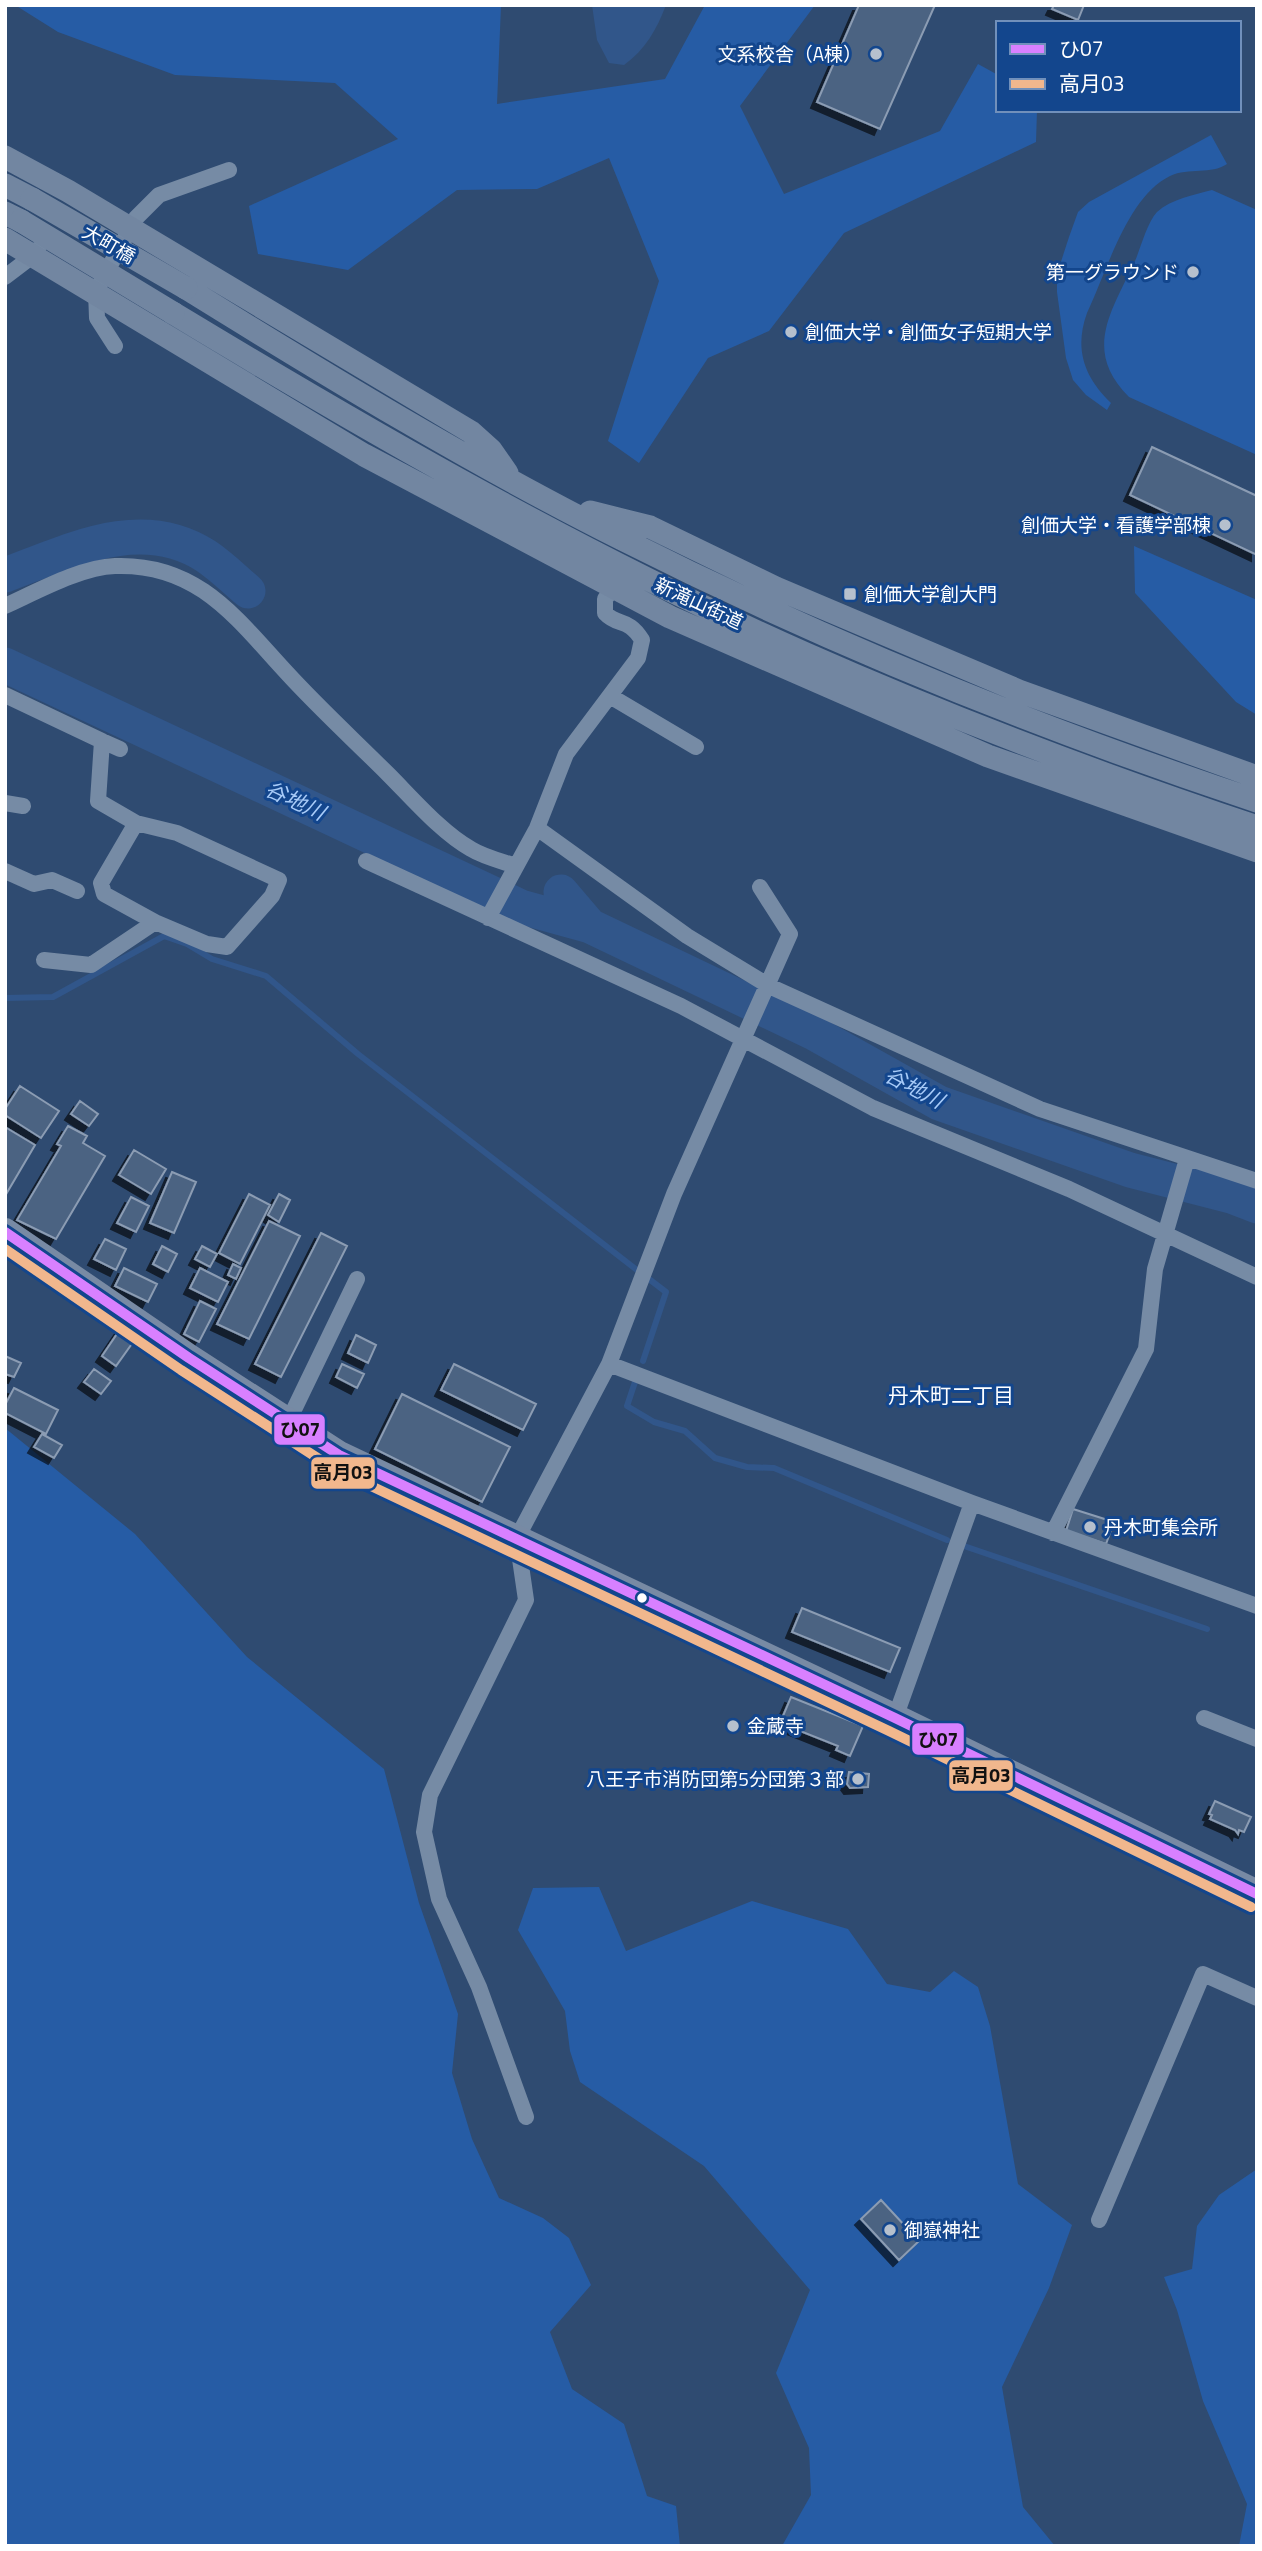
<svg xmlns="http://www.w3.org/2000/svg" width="1262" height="2551" viewBox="0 0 1262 2551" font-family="'Titillium Web','Noto Sans JP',sans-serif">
	<defs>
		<filter id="shadow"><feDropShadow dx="-6" dy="6" stdDeviation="0" flood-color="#0009"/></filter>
	</defs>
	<rect width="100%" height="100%" fill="#2f4b71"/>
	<path fill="#265ca5" d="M15,5h486l-4,99 168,-25 40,-74h110l-75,101 44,88 156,-63 38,-67 20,11v35h39l-1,32 -192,91 -75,98 -61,27 -69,105 -31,-22 51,-160 -50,-123 -72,31 -80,1 -109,80 -90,-16 -9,-48 149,-67 -63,-56 -160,-8 -117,-43z
		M1211,135l16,29c-16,11 -38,3 -57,12 -43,21 -63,95 -83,137 -13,36 -3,64 24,90l-4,7 -21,-15 -13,-15 -7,-22 -9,-66v-18l12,-37 9,-25 11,-10z
		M1212,190l45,20v245l-128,-58c-47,-47 -17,-86 6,-136 6,-14 12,-38 22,-49 14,-13 37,-17 55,-22z
		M1134,546l123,54v115l-21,-13 -101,-109z
		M5,1428l130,106 112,123 137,112 35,134 39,111 -6,59 20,66 27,59 44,20 26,20 22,47 -41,47 22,57 52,35 23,72 29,10 4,40h-675z
		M599,1887l27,64 126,-50 96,28 39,55 43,8 24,-21 24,16 12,39 28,158 54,41 -23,63 -47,99 21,120 32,39h-273l29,-51 -2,-47 -33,-75 34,-83 -106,-124 -124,-84 -10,-31 -5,-40 -47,-81 15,-42z
		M1257,2169v377h-18l8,-42 -44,-103 -26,-91 -13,-33 28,-8 5,-43 22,-31z"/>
	<path fill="#31568a" d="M592,5h74c-9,24 -21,45 -42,60l-15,-2 -12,-23z"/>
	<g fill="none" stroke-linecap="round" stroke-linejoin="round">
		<path stroke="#31568a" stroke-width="6" d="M5,998l48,-1 111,-61 23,8 25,15 54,17 92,78 279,216
			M643,1361l23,-69 -21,-16
			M636,1379l-9,27 27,16 31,9 30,27 32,9 27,1 173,72
			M964,1546l243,83"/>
		<path stroke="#31568a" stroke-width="35" d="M5,575c65,-24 136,-61 201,-19 15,10 29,24 42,35
			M5,665l516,242 69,19
			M561,892l29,34 224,107 125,70 191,67 101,26 26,10"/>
	</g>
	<path fill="#4c6382" stroke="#8b9cb3" stroke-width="2" filter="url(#shadow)" d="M859,5h76l-55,124 -63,-27z
		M1054,5h30l-6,15 -26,-11z
		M1152,447l105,49v59l-127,-60z
		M20,1086l39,25 -18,27 -36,-23v-6z
		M80,1101l18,13 -9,12 -18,-12z
		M68,1126l19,10 -4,7 22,13 -49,83 -39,-19 44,-74 -4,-2z
		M5,1127l30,18 -30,51z
		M134,1150l32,19 -15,25 -32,-19z
		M172,1172l24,10 -22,51 -24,-10z
		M249,1194l21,11 -30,59 -21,-11z
		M279,1194l11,6 -11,22 -11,-7z
		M131,1197l18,9 -13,26 -19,-9z
		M269,1221l31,15 -51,103 -32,-15z
		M321,1233l26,13 -66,131 -26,-13z
		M105,1239l21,10 -10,21 -22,-11z
		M162,1246l15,8 -9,18 -15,-8z
		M202,1246l15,8 -7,13 -15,-8z
		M233,1264l8,4 -5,11 -8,-4z
		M124,1268l33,16 -9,18 -33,-16z
		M200,1268l28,14 -10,20 -28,-14z
		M200,1301l16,8 -17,33 -15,-8z
		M121,1328l15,10 -20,28 -14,-10z
		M356,1335l20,10 -8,18 -20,-10z
		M5,1356l16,7 -7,14 -9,-3z
		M342,1364l22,10 -7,14 -21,-11z
		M454,1364l82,40 -13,26 -82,-40z
		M94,1369l17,12 -10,13 -17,-12z
		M14,1388l44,22 -12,24 -41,-21v-8z
		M402,1394l108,53 -28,55 -107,-53z
		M42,1434l20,11 -8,13 -20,-11z
		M1073,1509l41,13 -8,22 -40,-13z
		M802,1608l98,40 -10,24 -98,-40z
		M791,1697l72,29 -13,30 -14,-6 2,-4 -58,-23z
		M849,1772l20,2 -1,13 -18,1 -3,-4z
		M1215,1801l36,16 -7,15 -5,-2 -1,4 -3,-4 -25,-11 2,-4 -3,-1z
		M881,2200l38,41 -20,19 -38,-41z"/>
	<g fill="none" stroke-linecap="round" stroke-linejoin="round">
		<path stroke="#768ba5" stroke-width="16" d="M5,277l29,-22 4,-6
			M115,346l-18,-28 -1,-27 40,-73 23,-23 70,-25
			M5,606c31,-14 76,-39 110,-40 83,-3 121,52 172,107 32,35 68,68 101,101 24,24 54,59 83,75 13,8 30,12 45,17
			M5,695l97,46 -4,60 38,22 41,10 102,47 -7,16 -45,51 -20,-3 -52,-22 -64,43 -47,-5
			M610,696l86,51
			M102,741l18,8
			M5,803l18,3
			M136,823l-35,60 3,11 51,28
			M537,828l150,108 82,50 271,123 217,72
			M366,861l315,145 192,102 196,81 188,88
			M5,871l29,13 18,-4 25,11
			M488,918l49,-90 29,-74 72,-96 4,-18c-14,-23 -24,-13 -37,-27v-14l8,-11
			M609,1364l363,139 285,103
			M288,1422l69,-143
			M1053,1533l93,-184 9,-80 32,-110
			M895,1718l77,-215
			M1204,1718l53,21
			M526,2117l-47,-130 -40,-88 -15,-67 6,-37 96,-195 -9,-62 92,-174 65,-170 116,-260 -30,-47
			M1099,2220l104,-246 54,24"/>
		<path stroke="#7286a1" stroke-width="23" d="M5,157l63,34 403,241 20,18 16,23
			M5,185l27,14
			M5,213l16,8
			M5,239l359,216 306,162 318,139 269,95
			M186,288c142,88 286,176 436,251 204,103 418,190 635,262
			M173,313c205,124 414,244 633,341 147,65 298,122 451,173
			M590,512l60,15 126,61 243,103 238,86"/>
		<path stroke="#788aa4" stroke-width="28" d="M5,1232l184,126 150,97 556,263 362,176"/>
		<path stroke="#7286a1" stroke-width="23" d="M32,199l154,89
			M21,221l152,92"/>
		<defs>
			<path id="bus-1" d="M5,1232l184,126 150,97 556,263 362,176"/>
			<path id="bus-2" d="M5,1249l176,121 152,98 556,263 362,176"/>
		</defs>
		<use href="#bus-1" stroke="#13468d" stroke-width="16"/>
		<use href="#bus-2" stroke="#13468d" stroke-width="16"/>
		<use href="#bus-1" stroke="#d880ff" stroke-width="10"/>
		<use href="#bus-2" stroke="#f1b78d" stroke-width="10"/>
	</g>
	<g fill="#b6c0cd" stroke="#13468d" stroke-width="2.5">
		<circle cx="876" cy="54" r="7"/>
		<circle cx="1193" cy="272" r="7"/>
		<circle cx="791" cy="332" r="7"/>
		<circle cx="1225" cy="525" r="7"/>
		<rect x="843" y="587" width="14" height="14" rx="3.5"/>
		<circle cx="1090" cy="1527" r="7"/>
		<circle cx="733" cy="1726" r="7"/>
		<circle cx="858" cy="1779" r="7"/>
		<circle cx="890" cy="2230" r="7"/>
	</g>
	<circle fill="#fff" stroke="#13468d" stroke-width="2.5" cx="642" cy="1598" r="6"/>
	<g text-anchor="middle" stroke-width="6" stroke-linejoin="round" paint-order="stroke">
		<g font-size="19" fill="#fff" stroke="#13468d" text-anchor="start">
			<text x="862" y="61" text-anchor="end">文系校舎（A棟）</text>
			<text x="1179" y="279" text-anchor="end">第一グラウンド</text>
			<text x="805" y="339">創価大学・創価女子短期大学</text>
			<text x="1211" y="532" text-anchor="end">創価大学・看護学部棟</text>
			<text x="864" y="601">創価大学創大門</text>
			<text x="1104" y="1534">丹木町集会所</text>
			<text x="747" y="1733">金蔵寺</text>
			<text x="844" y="1786" text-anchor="end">八王子市消防団第5分団第３部</text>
			<text x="904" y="2237">御嶽神社</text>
		</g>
		<g font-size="19" fill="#fff" stroke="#13468d">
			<text transform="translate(109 244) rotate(30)" y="7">大町橋</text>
			<text transform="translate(699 603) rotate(25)" y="7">新滝山街道</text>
		</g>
		<g font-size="21" font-style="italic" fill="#a8cbf8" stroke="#13468d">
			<text transform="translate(295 801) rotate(25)" y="7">谷地川</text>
			<text transform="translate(914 1088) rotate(28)" y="7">谷地川</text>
		</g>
		<g font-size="21" fill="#fff" stroke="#13468d">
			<text x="951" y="1403">丹木町二丁目</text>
		</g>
	</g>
	<g stroke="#13468d" stroke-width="2.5">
		<rect x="273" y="1413" width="53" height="33" rx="7" fill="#d880ff"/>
		<rect x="310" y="1456" width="66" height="34" rx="7" fill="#f1b78d"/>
		<rect x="911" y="1722" width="54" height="34" rx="7" fill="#d880ff"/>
		<rect x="948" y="1759" width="66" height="33" rx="7" fill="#f1b78d"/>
	</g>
	<g font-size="19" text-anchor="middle" font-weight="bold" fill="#111">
		<text x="300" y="1436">ひ07</text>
		<text x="343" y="1479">高月03</text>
		<text x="938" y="1746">ひ07</text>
		<text x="981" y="1782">高月03</text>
	</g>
	<rect width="1262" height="2551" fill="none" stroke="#ffffff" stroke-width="14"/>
	<rect x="996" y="21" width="245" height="91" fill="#13468d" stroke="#7190bb" stroke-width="2"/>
	<rect x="1010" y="44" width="35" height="10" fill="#d880ff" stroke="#7190bb" stroke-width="2"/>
	<text x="1059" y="56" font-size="21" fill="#ffffff">ひ07</text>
	<rect x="1010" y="79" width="35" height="10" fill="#f1b78d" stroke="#7190bb" stroke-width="2"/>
	<text x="1059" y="91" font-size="21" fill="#ffffff">高月03</text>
</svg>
